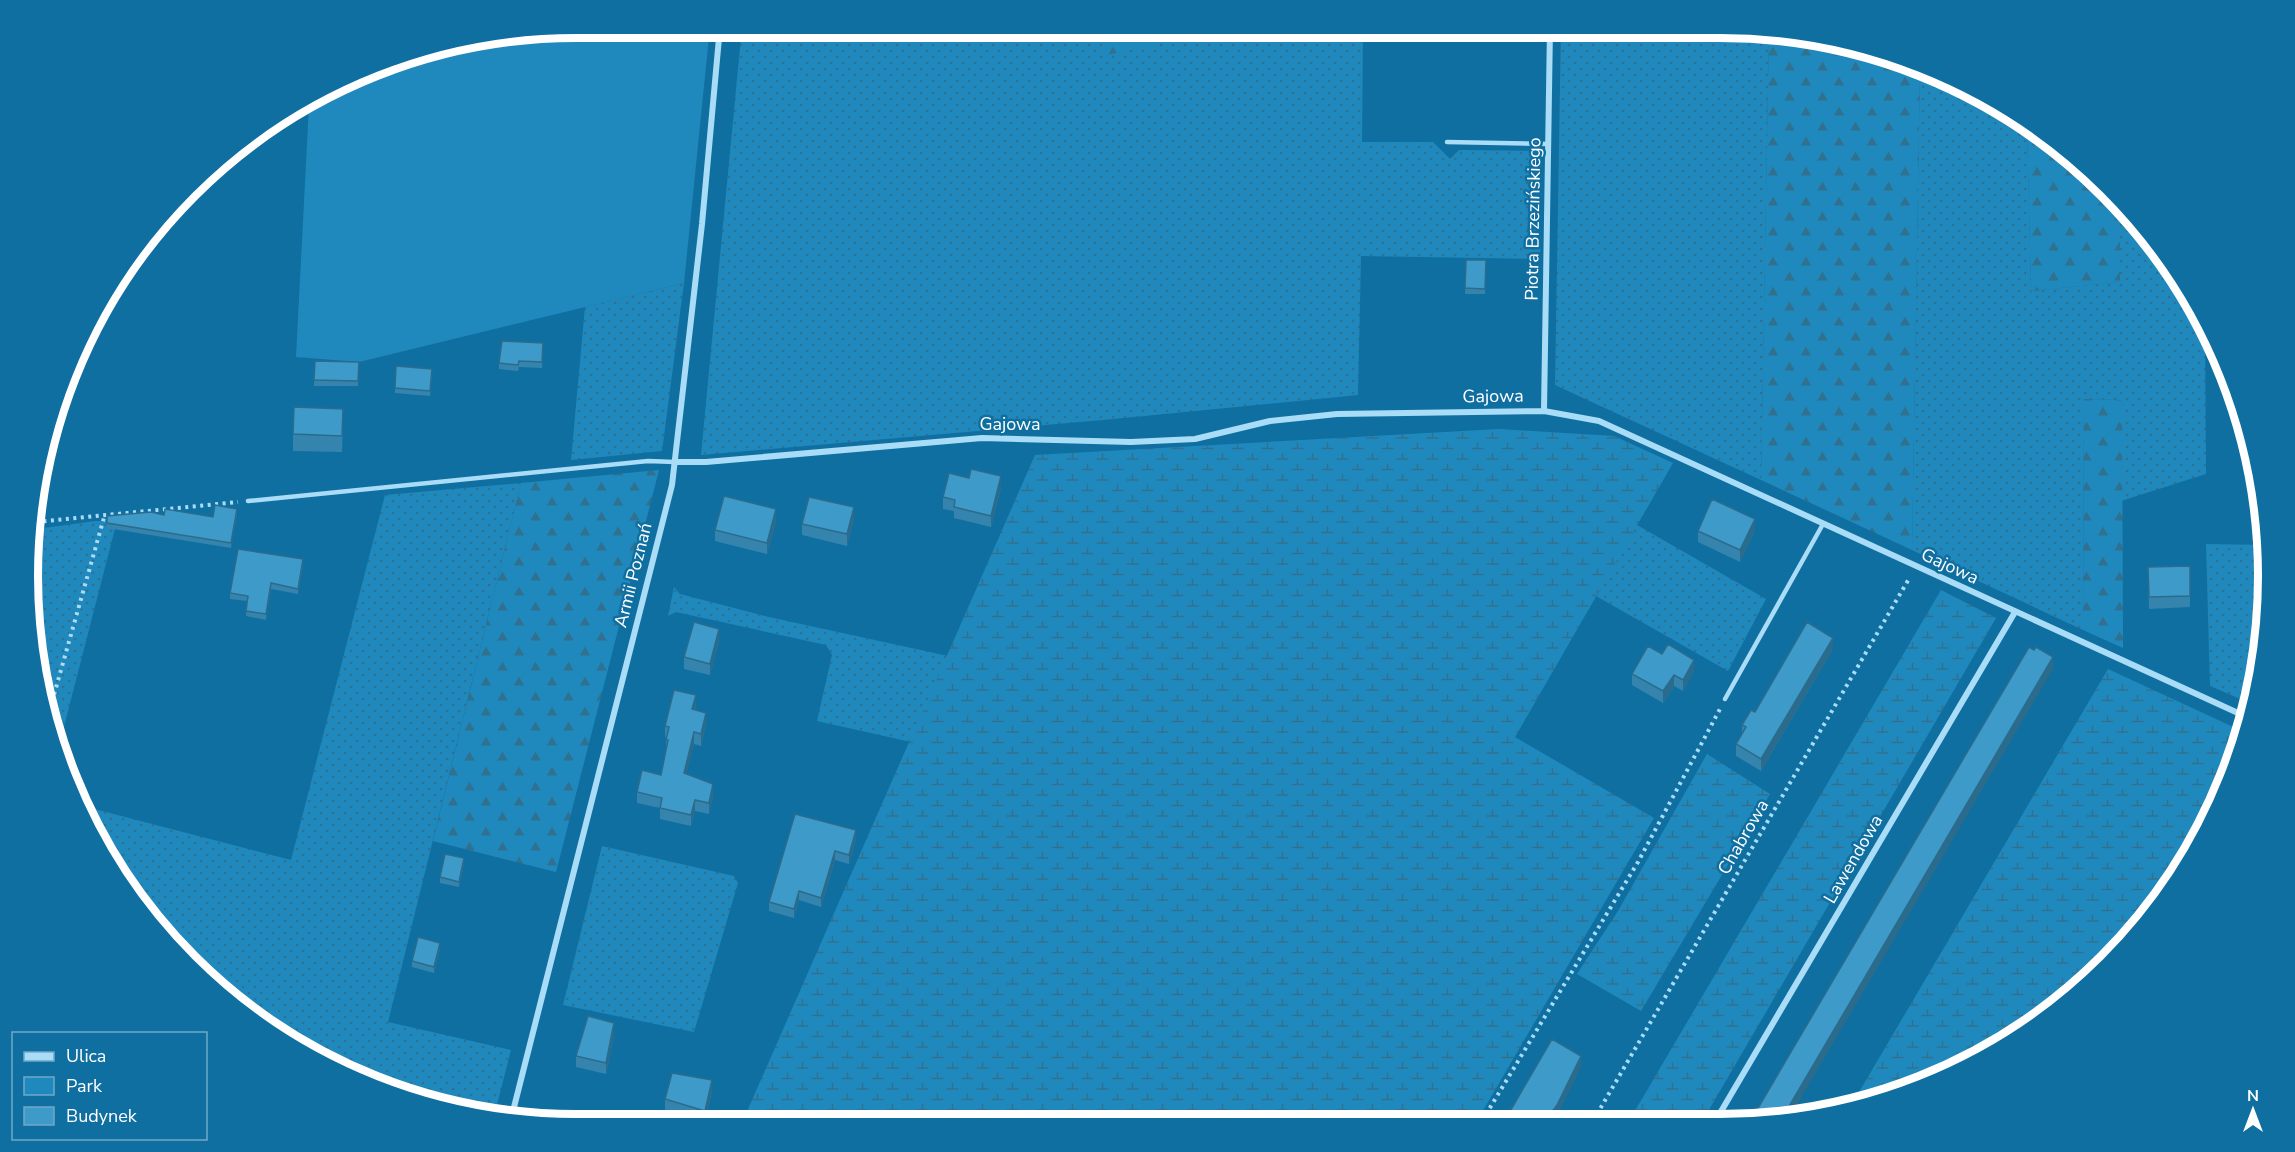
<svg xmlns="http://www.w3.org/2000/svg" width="2295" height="1152" viewBox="0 0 2295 1152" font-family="'Nunito Sans',sans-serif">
	<defs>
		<pattern id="grass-dots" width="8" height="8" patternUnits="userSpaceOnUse" patternTransform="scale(1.5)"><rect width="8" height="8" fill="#1f89be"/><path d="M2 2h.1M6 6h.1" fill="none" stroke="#317190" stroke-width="1.8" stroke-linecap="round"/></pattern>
		<pattern id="forest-firs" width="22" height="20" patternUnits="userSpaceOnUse" patternTransform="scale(1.5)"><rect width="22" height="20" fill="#1f89be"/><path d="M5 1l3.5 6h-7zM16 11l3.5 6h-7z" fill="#317190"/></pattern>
		<pattern id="wetland-marsh" width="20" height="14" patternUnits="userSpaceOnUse" patternTransform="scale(1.5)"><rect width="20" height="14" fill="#1f89be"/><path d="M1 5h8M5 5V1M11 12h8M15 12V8" fill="none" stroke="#317190"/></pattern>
	</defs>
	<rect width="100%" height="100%" fill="#106fa1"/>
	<path fill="url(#grass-dots)" d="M742,27l361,1 -1,27 138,-27h299v7l-176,-2 -1,109h71l17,17 9,-9 83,1 -2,108 -179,-3 -3,139 -255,25 -402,35z
		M1561,28h194l14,2 -8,450 -206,-95z
		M1920,68l42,15 65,41 4,167 88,-9 1,-79 12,11 62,87 11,25 1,148 -85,27 1,-101 -38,-1 -1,231 -171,-80z
		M684,283l-22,168 -91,9 14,-153z
		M521,483l-133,539 123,28 -17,66 -60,-10 -101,-37 -145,-105 -105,-145 -4,-14 212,55 94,-365z
		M96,521h21l-57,221 -28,-95 4,-118z
		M1637,525l129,74 -38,72 -132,-75z
		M2206,544l59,1 2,67 -15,92 -42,-18z
		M674,587l6,7 89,23 179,39 -37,86 -94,-21 15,-66 -6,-10 -150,-33 -8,4z
		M602,846l132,30 4,7 -44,149 -131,-27z"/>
	<path fill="url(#forest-firs)" d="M1103,28h137l-139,28z
		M1769,30l92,16 59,22 -8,482 -151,-70z
		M2027,124l26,16 67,63v79l-89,9z
		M2084,399l38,1 1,248 -40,-18z
		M659,470l-103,402 -123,-31 88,-358z"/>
	<path fill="url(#wetland-marsh)" d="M1499,429l115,7 59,27 -158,274 139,81 -177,303 -735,2 293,-668z
		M1941,590l55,28 -293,502 -74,1z
		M2108,669l136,63 -32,87 -80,119 -79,74 -124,71 -77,21z
		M1707,754l63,40 -129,217 -64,-37 41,-63z"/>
	<path fill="#1f89be" d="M576,27h134l-26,256 -325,79 -63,-5 13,-252 90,-49z"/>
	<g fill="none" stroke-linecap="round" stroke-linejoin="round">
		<path stroke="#a9dcf6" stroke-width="4" stroke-dasharray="3 4.5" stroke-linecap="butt" d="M36,522l202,-20
			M50,709l55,-195
			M1482,1121l156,-259 82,-153
			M1593,1121l317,-544"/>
		<path stroke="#a9dcf6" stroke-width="4.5" d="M1447,142l102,2
			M248,501l400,-40 27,1
			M1725,699l98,-175"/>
		<path stroke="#a9dcf6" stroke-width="6" d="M1544,411l6,-383
			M675,462h31l276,-24 149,4 64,-3 75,-18 67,-7 207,-3 55,10 650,297
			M511,1119l161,-634 30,-261 18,-197
			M1716,1120l299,-508"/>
	</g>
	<path fill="#3584ad" d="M1466,260h20l-1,34h-20z
		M543,343l-1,25 -23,-1 -1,4 -19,-2v-6z
		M315,361l44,1 -1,24h-44z
		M432,374l-2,22 -35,-3v-5z
		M343,425l-1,27 -49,-1v-17z
		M1001,487l-10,40 -37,-9v-7l-11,-2v-12z
		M237,514l-6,34 -124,-20v-12l57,-1 49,2z
		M854,518l-7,28 -45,-11v-11z
		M776,521l-9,33 -52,-13v-11z
		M1755,530l-15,32 -42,-20v-11z
		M303,565l-5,29 -27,-5 -5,31 -20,-4 1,-15 -17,-2v-6z
		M2190,566v41l-41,2 -1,-42z
		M719,640l-9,35 -26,-6v-12z
		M1833,649l-72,122 -25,-15v-12l6,-11v-8l13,-13z
		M1662,654l32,17 -11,20 -9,-5 -11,17 -31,-18v-11z
		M696,706l-1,4 11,14 -5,22 -7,-2 -8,30 27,21 -4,19 -14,-3 -4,15 -31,-7v-11l-23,-5v-11l24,-17 5,-24v-14h-1v-11z
		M795,814l61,25 -7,25 -14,-4 -14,47 -22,-7 -5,18 -25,-7v-9z
		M464,864l-5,23 -19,-4v-6z
		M440,949l-6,24 -22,-6v-6z
		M614,1034l-8,40 -30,-7v-11z
		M712,1091l-7,31 -40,-12v-11z"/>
	<path fill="#2b6c8d" d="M1001,476v11l-10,40v-11z
		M854,507v11l-7,28v-12z
		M237,509v5l-6,34v-5z
		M776,509v12l-9,33v-11z
		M1755,519v11l-15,32v-12z
		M303,559v6l-5,29v-5z
		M271,583v6l-5,31v-6z
		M719,629v11l-9,35v-11z
		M1833,638v11l-72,122v-12z
		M2053,657v12l-265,451h-7z
		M1694,660v11l-11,20v-11z
		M1674,675v11l-11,17v-12z
		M696,695v11l-4,14v-11z
		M706,713v11l-5,22v-12z
		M694,732v12l-10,41v-12z
		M713,784v11l-4,19v-11z
		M695,800v11l-4,15v-11z
		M856,830v9l-7,25v-9z
		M835,851v9l-14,47v-9z
		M464,858v6l-5,23v-5z
		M799,891v9l-5,18v-9z
		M440,943v6l-6,24v-6z
		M614,1023v11l-8,40v-11z
		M1581,1056v11l-24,49 -4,5h-8z
		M712,1080v11l-7,31v-11z"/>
	<path fill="#3e9ac9" stroke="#2b6c8d" stroke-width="1.5" d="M1466,260h20l-1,29 -20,-1z
		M502,341l41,2 -1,19 -23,-1 -1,4 -19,-2z
		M315,361l44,1 -1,19 -44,-1z
		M396,366l36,3 -2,22 -35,-3z
		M294,407l49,2 -1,27 -49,-2z
		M971,469l30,7 -10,40 -37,-9 1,-7 -12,-3 6,-24 20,5z
		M724,496l52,13 -9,34 -52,-13z
		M809,497l45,10 -7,27 -45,-10z
		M1712,499l43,20 -15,31 -42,-19z
		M215,505l22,4 -6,34 -124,-20v-7l44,-4 13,3 1,-6 48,8z
		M238,549l65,10 -5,30 -27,-6 -5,31 -20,-3 2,-15 -18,-3z
		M2190,566v30l-41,1 -1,-30z
		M694,622l25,7 -9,35 -26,-7z
		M1807,622l26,16 -72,121 -25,-15 10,-17 -4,-2 9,-15 4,2z
		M1668,644l26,16 -11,20 -9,-5 -11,16 -31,-17 16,-28 14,8z
		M2029,647l5,3 2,-3 17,10 -272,463h-30z
		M674,690l22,5 -4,14 14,4 -5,21 -7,-2 -10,41 29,11 -4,19 -14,-3 -4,15 -31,-7 2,-10 -25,-6 5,-22 19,5 7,-35h-2l3,-13 -4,-1z
		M795,814l61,16 -7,25 -14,-4 -14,47 -22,-7 -5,18 -25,-7z
		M445,854l19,4 -5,24 -19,-5z
		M418,937l22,6 -6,24 -22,-6z
		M588,1016l26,7 -8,40 -30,-7z
		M1552,1039l29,17 -24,49 -12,16h-38l-2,-1z
		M672,1073l40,7 -7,31 -40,-12z"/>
	<g text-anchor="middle" stroke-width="5" stroke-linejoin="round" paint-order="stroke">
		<g font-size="18" fill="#fff" stroke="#106fa1">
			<text transform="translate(1533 219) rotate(-89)" y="6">Piotra Brzezińskiego</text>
			<text transform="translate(1493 396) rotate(-1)" y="6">Gajowa</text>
			<text x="1010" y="430">Gajowa</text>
			<text transform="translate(1950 566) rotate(25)" y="6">Gajowa</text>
			<text transform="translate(633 575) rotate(-76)" y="6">Armii Poznań</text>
			<text transform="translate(1743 837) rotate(-60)" y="6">Chabrowa</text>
			<text transform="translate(1853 859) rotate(-60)" y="6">Lawendowa</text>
		</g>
	</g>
	<path d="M0 0H2295V1152H0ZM576 38H1720A538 538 0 0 1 2258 576V576A538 538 0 0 1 1720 1114H576A538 538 0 0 1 38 576V576A538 538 0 0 1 576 38Z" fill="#106fa1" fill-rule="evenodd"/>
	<path fill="none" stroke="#fff" stroke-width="8" d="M576 38H1720A538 538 0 0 1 2258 576V576A538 538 0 0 1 1720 1114H576A538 538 0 0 1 38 576V576A538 538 0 0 1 576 38Z"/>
	<rect x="12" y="1032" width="195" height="108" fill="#106fa1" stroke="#70a9c7" stroke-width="1.5"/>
	<rect x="24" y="1052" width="30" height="9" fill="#a9dcf6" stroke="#70a9c7" stroke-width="1.5"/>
	<text x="66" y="1062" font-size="18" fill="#ffffff">Ulica</text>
	<rect x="24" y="1077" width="30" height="18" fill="#1f89be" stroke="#70a9c7" stroke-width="1.5"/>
	<text x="66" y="1092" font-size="18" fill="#ffffff">Park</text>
	<rect x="24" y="1107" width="30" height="18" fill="#3e9ac9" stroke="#70a9c7" stroke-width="1.5"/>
	<text x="66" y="1122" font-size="18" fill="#ffffff">Budynek</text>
	<g transform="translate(2253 1110)" stroke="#106fa1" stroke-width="4.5" paint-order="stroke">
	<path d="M0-4.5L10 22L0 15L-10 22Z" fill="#ffffff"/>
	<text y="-9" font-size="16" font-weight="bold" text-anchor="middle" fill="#ffffff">N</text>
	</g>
</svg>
